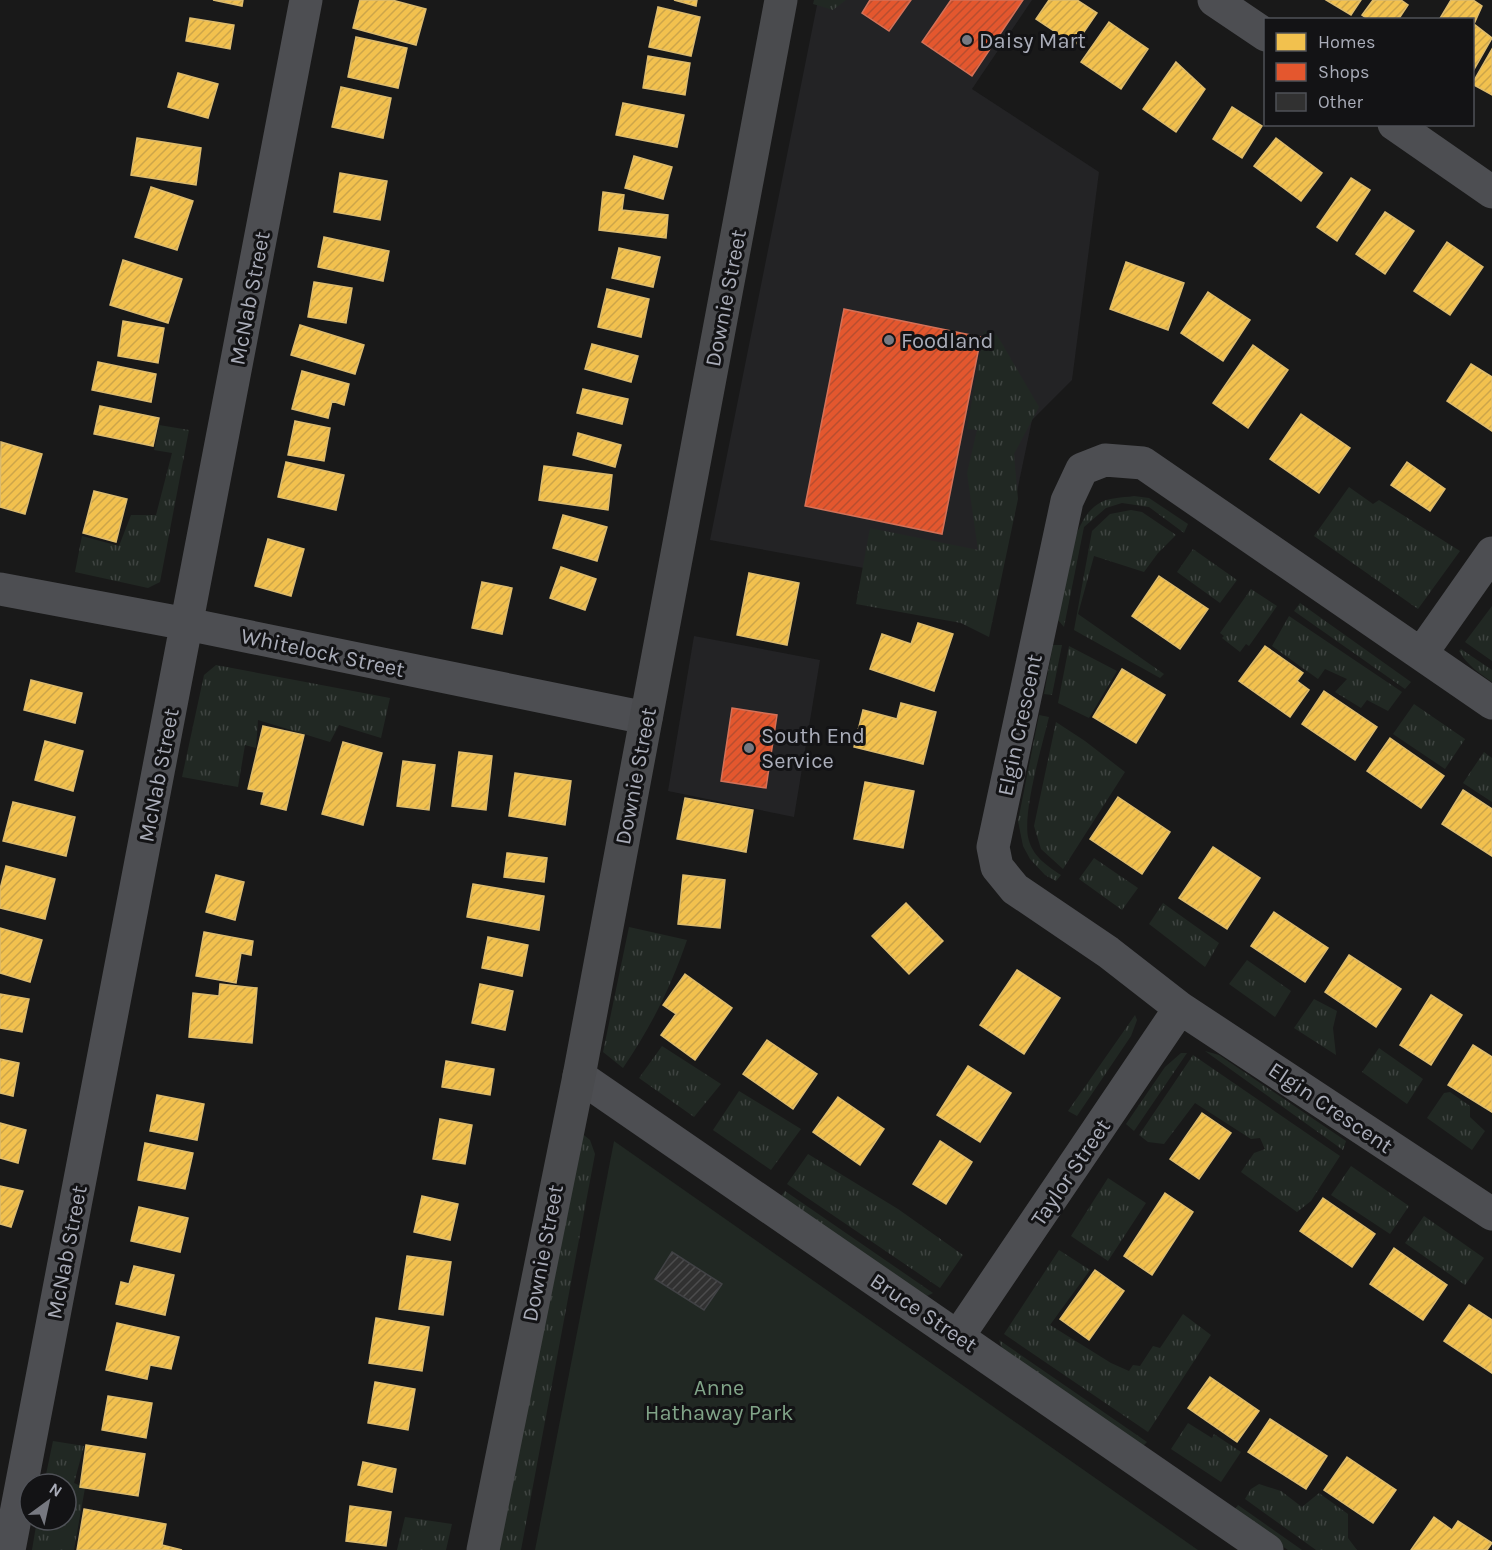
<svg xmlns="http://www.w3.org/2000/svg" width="1492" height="1550" viewBox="0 0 1492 1550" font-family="Karla,sans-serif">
	<defs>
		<pattern id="grass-tufts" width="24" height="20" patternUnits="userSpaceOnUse" patternTransform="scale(1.5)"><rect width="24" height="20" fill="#212823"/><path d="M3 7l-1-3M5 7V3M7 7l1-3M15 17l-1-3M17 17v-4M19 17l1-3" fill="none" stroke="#3f4441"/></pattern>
		<pattern id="homes-hatch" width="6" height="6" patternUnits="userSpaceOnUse" patternTransform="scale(1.5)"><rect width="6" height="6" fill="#f2c14e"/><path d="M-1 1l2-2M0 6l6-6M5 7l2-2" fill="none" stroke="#cca54a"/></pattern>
		<pattern id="shops-hatch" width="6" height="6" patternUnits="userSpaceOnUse" patternTransform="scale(1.5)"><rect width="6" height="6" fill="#e4572e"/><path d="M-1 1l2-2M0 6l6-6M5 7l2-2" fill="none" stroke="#b84e30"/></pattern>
		<pattern id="building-hatch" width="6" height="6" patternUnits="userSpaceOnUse" patternTransform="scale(1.5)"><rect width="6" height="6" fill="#313131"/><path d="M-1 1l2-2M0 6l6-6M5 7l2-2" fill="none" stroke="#4c4c4d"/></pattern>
	</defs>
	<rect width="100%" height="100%" fill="#191919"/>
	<path fill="#232325" d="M818,0h214l-60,89 127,83 -27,208 -40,40 -36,172 -286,-52z
		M694,636l126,24 -26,157 -126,-26z"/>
	<path fill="url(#grass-tufts)" d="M814,0h32l-13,10 -20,-6z
		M984,331l13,4 42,72 -25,47 4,45 -29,138 -28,-14 -105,-19 14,-76 108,22 -11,-77 10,-43 -10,-1z
		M159,425l30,5 -29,152 -12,6 -73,-16 7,-36 37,10 12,-31h25l16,-62 -18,-3z
		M1349,487l24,17 6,-4 81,51 -42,58 -104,-73z
		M1134,496l15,2 39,26 -4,9 -35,-26 -27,-4 -16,5 -22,19 -20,100 -6,-7c6,-31 11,-98 40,-116 10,-7 24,-6 36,-8z
		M1131,510l11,2 34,23 -18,18 -14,19 -50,-16 -16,58 86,60 -4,4 -86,-48 18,-99 18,-17z
		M1193,549l44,31 -17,23 -43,-31z
		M1251,589l26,17 -28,40 -3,-2 -6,8 -18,-14 2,-2 -4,-3z
		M1300,603l111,79 -6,7 -111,-78z
		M1492,606v55l-27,-19z
		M1289,616l113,76 -14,19 -21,-11 -6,8 -26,-16 12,-13 -22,-10 -7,10 -46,-33z
		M1053,645h9l-10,50 -8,-1z
		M1069,646l48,25 -28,47 -31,-15z
		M1461,649l31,21v12c-13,-9 -25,-17 -33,-31z
		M216,665l174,33 -9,40 -42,-13 -9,17 -72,-22 -2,28 -11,-3 -7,42 -56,-10 22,-102z
		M1414,704l51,35 -20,30 -52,-35z
		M1039,715l10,2c-7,29 -26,93 -21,120 4,19 18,28 33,38l-5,6 -11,-6 -15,-16 -7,-13 -5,-25z
		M1056,722l29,19 40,31 -62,97 -22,-20 -7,-23z
		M1484,752l8,6v44l-29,-19z
		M1094,858l44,30 -16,22 -43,-31z
		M1163,903l56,40 -14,24 -56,-43z
		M629,927l58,13c-16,47 -36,87 -64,128l-20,-16z
		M1247,960l44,31 -16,26 -46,-33z
		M1314,999l23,12 -4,17 3,27 -42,-27z
		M1135,1015l2,5 -6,16 -54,80 -9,-5z
		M662,1046l59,38 -27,33 -55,-39z
		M1379,1048l44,31 -16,25 -45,-32z
		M1205,1051l14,4 127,86 -3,9z
		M1181,1053h6l-53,78 -8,-7 39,-57z
		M1193,1055l147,101 -29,45 -14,11 -56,-40 13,-19 11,-4 -5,-11 -9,1 -56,-36 -31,41 -16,-2 -9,-7z
		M739,1091l62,38 -30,41 -58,-40z
		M1450,1092l20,14v11l15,14 -13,19 -45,-32 17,-25z
		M580,1132l10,8 5,14 -74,396h-26z
		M808,1154l90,55 65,46 -23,33 -153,-104z
		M1351,1166l58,40 -19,28 -59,-39z
		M1108,1178l38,25 -38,58 -37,-25z
		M785,1191l148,102 -6,3 -149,-95z
		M1424,1216l60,42 -19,27 -60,-42z
		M1059,1250l31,20 -40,55 61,38 18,8 4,-6 7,1 13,-20 7,2 23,-34 28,21 -63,97 -144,-98z
		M999,1340l148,102 -6,6 -139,-100z
		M1188,1423l24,15 2,-4 27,18 -20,30 -50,-33z
		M53,1441l31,5 -10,37 11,5 -11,62h-42l5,-30h29v-36h-22z
		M1259,1484l22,7 21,16 17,-14 29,21v24l9,12h-41l-71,-51 6,-10z
		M1238,1505l64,45h-14l-55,-37z
		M405,1517l47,7 -6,26h-49z"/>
	<path fill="#212823" d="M614,1141l584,409h-663z"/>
	<path fill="url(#homes-hatch)" stroke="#dcbb6e" stroke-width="1.5" d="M213,0h30l-1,6z
		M360,0h32l34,9 -10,36 -63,-17z
		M674,0h23l-1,6z
		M1049,0h28l20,13 -22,32 -39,-26z
		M1326,0h35l-10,15z
		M1373,0h28l7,5 -10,15h-29l-7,-5z
		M1451,0h22l9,6 -8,18 18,14 -20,35v-53h-33z
		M658,7l42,10 -9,39 -42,-9z
		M190,18l44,7 -4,24 -44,-8z
		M1109,22l39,27 -27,40 -40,-27z
		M356,37l51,11 -9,40 -50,-11z
		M1492,49v46l-20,-11z
		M648,56l42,7 -5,32 -42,-7z
		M1176,62l29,27 -29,43 -33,-23z
		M178,73l40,11 -10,34 -40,-11z
		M341,87l50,11 -8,40 -51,-11z
		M623,103l61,12 -7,32 -61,-12z
		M1232,107l30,19 -20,32 -29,-19z
		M137,138l64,10 -5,37 -65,-10z
		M1276,138l46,35 -21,28 -47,-35z
		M634,156l38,11 -9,32 -38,-11z
		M340,173l47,8 -7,39 -46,-8z
		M1351,178l19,12 -33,51 -20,-14z
		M151,187l42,14 -16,49 -42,-13z
		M603,192l21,3 -2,15 46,5 -2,23 -67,-8z
		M1385,212l29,19 -29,43 -29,-20z
		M324,237l65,14 -6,30 -65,-14z
		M1447,242l36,25 -33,48 -36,-24z
		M619,248l41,9 -7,30 -41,-9z
		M123,260l59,19 -14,44 -58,-18z
		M1126,262l58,21 -16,47 -58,-21z
		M314,282l38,6 -6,35 -38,-6z
		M607,289l42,10 -8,38 -43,-10z
		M1208,292l42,28 -27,41 -42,-28z
		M123,321l41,7 -6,35 -40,-7z
		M300,325l64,20 -9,29 -64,-19z
		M592,344l46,12 -7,26 -46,-13z
		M1253,345l35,25 -40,58 -35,-25z
		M98,362l58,12 -5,28 -59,-12z
		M1471,364l21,13v54l-45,-30z
		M302,371l47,13 -5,21 -12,-4 -4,17 -36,-9z
		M583,389l45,10 -6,25 -45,-11z
		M100,406l59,12 -6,28 -59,-12z
		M1301,414l49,34 -31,45 -49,-34z
		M295,421l35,7 -6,33 -36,-6z
		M578,433l43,12 -6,22 -42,-12z
		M1,442l41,12 -17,60 -25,-7z
		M286,462l58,13 -8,35 -58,-13z
		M1407,462l38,27 -15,22 -39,-26z
		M544,466l68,9 -4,35 -69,-10z
		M94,491l33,8 -11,43 -33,-9z
		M563,515l44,12 -10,34 -44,-13z
		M268,539l36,10 -13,47 -36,-10z
		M561,567l35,12 -11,31 -35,-12z
		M749,573l50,10 -12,62 -50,-10z
		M1159,576l49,33 -28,40 -48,-33z
		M482,582l30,6 -10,46 -30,-6z
		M918,623l35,11 -19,57 -64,-22 12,-35 29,10z
		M1265,646l38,27 -6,8 12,9 -19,27 -51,-36z
		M1122,669l43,26 -29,48 -43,-26z
		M31,680l51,13 -7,30 -51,-13z
		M1324,691l53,36 -22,33 -53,-36z
		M901,703l35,9 -13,52 -69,-17 9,-37 34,9z
		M263,726l41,9 -18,75 -25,-6 3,-12 -16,-3z
		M1390,738l54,38 -23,32 -54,-37z
		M45,741l38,10 -10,40 -38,-11z
		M343,742l39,11 -19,72 -41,-11z
		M459,752l33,4 -6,54 -34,-4z
		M403,761l32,4 -6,45 -32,-4z
		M515,773l56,8 -6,44 -56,-9z
		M865,782l49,9 -11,57 -49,-9z
		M1463,790l29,19v47l-50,-32z
		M1118,797l52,35 -28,42 -52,-35z
		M685,798l68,12 -7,42 -69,-13z
		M13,802l62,15 -9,39 -63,-15z
		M1213,847l47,31 -33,51 -48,-31z
		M507,853l40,5 -3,24 -40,-5z
		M6,866l49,13 -10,40 -45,-11v-19z
		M216,875l28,7 -9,38 -29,-8z
		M683,875l42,5 -5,48 -42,-4z
		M473,884l71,12 -5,34 -72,-13z
		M906,903l37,38 -34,33 -37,-38z
		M1274,912l54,36 -23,34 -54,-36z
		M0,928l42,12 -12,42 -30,-9z
		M204,932l49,9 -2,14 -10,-2 -5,30 -40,-7z
		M488,937l40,8 -6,31 -40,-8z
		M1349,955l52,34 -25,38 -51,-35z
		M1017,970l43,28 -36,56 -44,-29z
		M685,974l47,34 -37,52 -34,-25 15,-21 -13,-9z
		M220,984l37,4 -5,55 -63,-6 4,-44 26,3z
		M480,984l33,7 -8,39 -33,-7z
		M0,994l29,5 -7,33 -22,-4z
		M1431,995l31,20 -31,50 -31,-20z
		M767,1040l50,34 -24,35 -50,-35z
		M1473,1045l19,12v55l-44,-27z
		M0,1059l19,4 -6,33 -13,-3z
		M446,1061l48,8 -4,26 -48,-8z
		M968,1066l43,27 -31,49 -43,-27z
		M157,1095l47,9 -7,36 -47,-9z
		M838,1097l46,32 -24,36 -47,-33z
		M1202,1113l29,20 -32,46 -29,-20z
		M440,1119l32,6 -7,39 -32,-5z
		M0,1123l26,7 -8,33 -18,-5z
		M940,1141l32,21 -26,42 -33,-20z
		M145,1143l48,10 -8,36 -47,-9z
		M0,1186l23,5 -12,36 -11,-3z
		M1165,1193l28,19 -41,63 -28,-19z
		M422,1196l36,8 -8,36 -36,-8z
		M1323,1198l52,36 -23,33 -52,-36z
		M139,1207l49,11 -8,34 -49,-11z
		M1394,1248l53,37 -24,35 -53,-36z
		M407,1256l44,6 -8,53 -44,-6z
		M134,1266l40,9 -9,40 -49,-11 5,-22 8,2z
		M1095,1270l29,21 -35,49 -29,-21z
		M1469,1305l23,15v53l-48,-32z
		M376,1318l53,9 -7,44 -53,-8z
		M117,1323l62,14 -8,32 -21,-4 -3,14 -41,-9z
		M1210,1377l49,34 -22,31 -49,-34z
		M375,1382l40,7 -7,41 -40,-7z
		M108,1396l44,7 -6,35 -44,-8z
		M1270,1419l57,37 -21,33 -58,-37z
		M86,1445l59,9 -7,42 -58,-9z
		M1347,1457l49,33 -23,33 -49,-33z
		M363,1462l33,7 -4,23 -34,-7z
		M350,1506l41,6 -5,34 -40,-5z
		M84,1509l82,15 -4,21 20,5h-105z
		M1434,1517l18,13 6,-9 34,22 -5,7h-76z"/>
	<path fill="url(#shops-hatch)" stroke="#d37158" stroke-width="1.5" d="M870,0h41l-22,31 -27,-18z
		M951,0h72l-51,76 -50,-34z
		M844,309l137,28 -39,197 -137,-28z
		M732,708l45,7 -11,73 -45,-7z"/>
	<path fill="url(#building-hatch)" stroke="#414245" stroke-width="1.5" d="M672,1252l50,32 -18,26 -49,-31z"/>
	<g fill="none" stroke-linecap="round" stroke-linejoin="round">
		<path stroke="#4d4e52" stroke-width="33" d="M1214,0l52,35
			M1394,124l98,68
			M0,589l187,35 459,94
			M1421,654l71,-101
			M1492,703l-349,-240 -38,-3 -23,9 -15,32 -74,346 4,20 18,22 93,63 72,56 312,206
			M579,1076l688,474
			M959,1335l221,-327
			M9,1550l297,-1550"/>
		<path stroke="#4a4b4e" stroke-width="33" d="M483,1550l96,-474 202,-1076"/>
	</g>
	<g fill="#777981" stroke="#131315" stroke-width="2">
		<circle cx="967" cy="40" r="6"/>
		<circle cx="889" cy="340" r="6"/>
		<circle cx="749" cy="748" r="6"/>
	</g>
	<g text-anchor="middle" stroke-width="6" stroke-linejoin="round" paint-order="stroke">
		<g font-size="22" fill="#aaadb9" stroke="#131315" text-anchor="start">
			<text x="979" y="48">Daisy Mart</text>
			<text x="901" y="348">Foodland</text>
			<text x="761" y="743">South End<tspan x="761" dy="25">Service</tspan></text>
		</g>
		<g font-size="22" fill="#aaadb9" stroke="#131315">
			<text transform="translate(249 298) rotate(-79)" y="8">McNab Street</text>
			<text transform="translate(725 298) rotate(-79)" y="8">Downie Street</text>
			<text transform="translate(323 652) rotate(12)" y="8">Whitelock Street</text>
			<text transform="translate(1019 725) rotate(-78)" y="8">Elgin Crescent</text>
			<text transform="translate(158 775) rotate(-79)" y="8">McNab Street</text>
			<text transform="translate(635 776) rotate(-79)" y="8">Downie Street</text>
			<text transform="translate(1331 1107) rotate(34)" y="8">Elgin Crescent</text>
			<text transform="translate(1070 1172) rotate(-56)" y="8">Taylor Street</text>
			<text transform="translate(66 1252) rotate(-79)" y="8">McNab Street</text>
			<text transform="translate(542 1253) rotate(-79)" y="8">Downie Street</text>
			<text transform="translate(924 1312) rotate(34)" y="8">Bruce Street</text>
		</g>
		<g font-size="22" fill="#81a488" stroke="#131315">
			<text x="719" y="1395">Anne<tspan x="719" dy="25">Hathaway Park</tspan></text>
		</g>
	</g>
	<rect x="1264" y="18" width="210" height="108" fill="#131315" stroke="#4f5157" stroke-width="1.5"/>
	<rect x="1276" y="33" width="30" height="18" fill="#f2c14e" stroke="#4f5157" stroke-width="1.5"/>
	<text x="1318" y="48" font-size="18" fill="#aaadb9">Homes</text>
	<rect x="1276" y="63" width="30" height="18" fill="#e4572e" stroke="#4f5157" stroke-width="1.5"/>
	<text x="1318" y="78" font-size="18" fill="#aaadb9">Shops</text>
	<rect x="1276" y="93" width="30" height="18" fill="#313131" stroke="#4f5157" stroke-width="1.5"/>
	<text x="1318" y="108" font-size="18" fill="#aaadb9">Other</text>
	<g transform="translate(48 1502) rotate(33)"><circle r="28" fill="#131315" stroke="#4f5157" stroke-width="1.5"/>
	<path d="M0-4.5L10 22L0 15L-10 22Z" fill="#777981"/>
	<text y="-9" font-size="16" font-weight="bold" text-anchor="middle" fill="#aaadb9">N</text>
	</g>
</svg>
